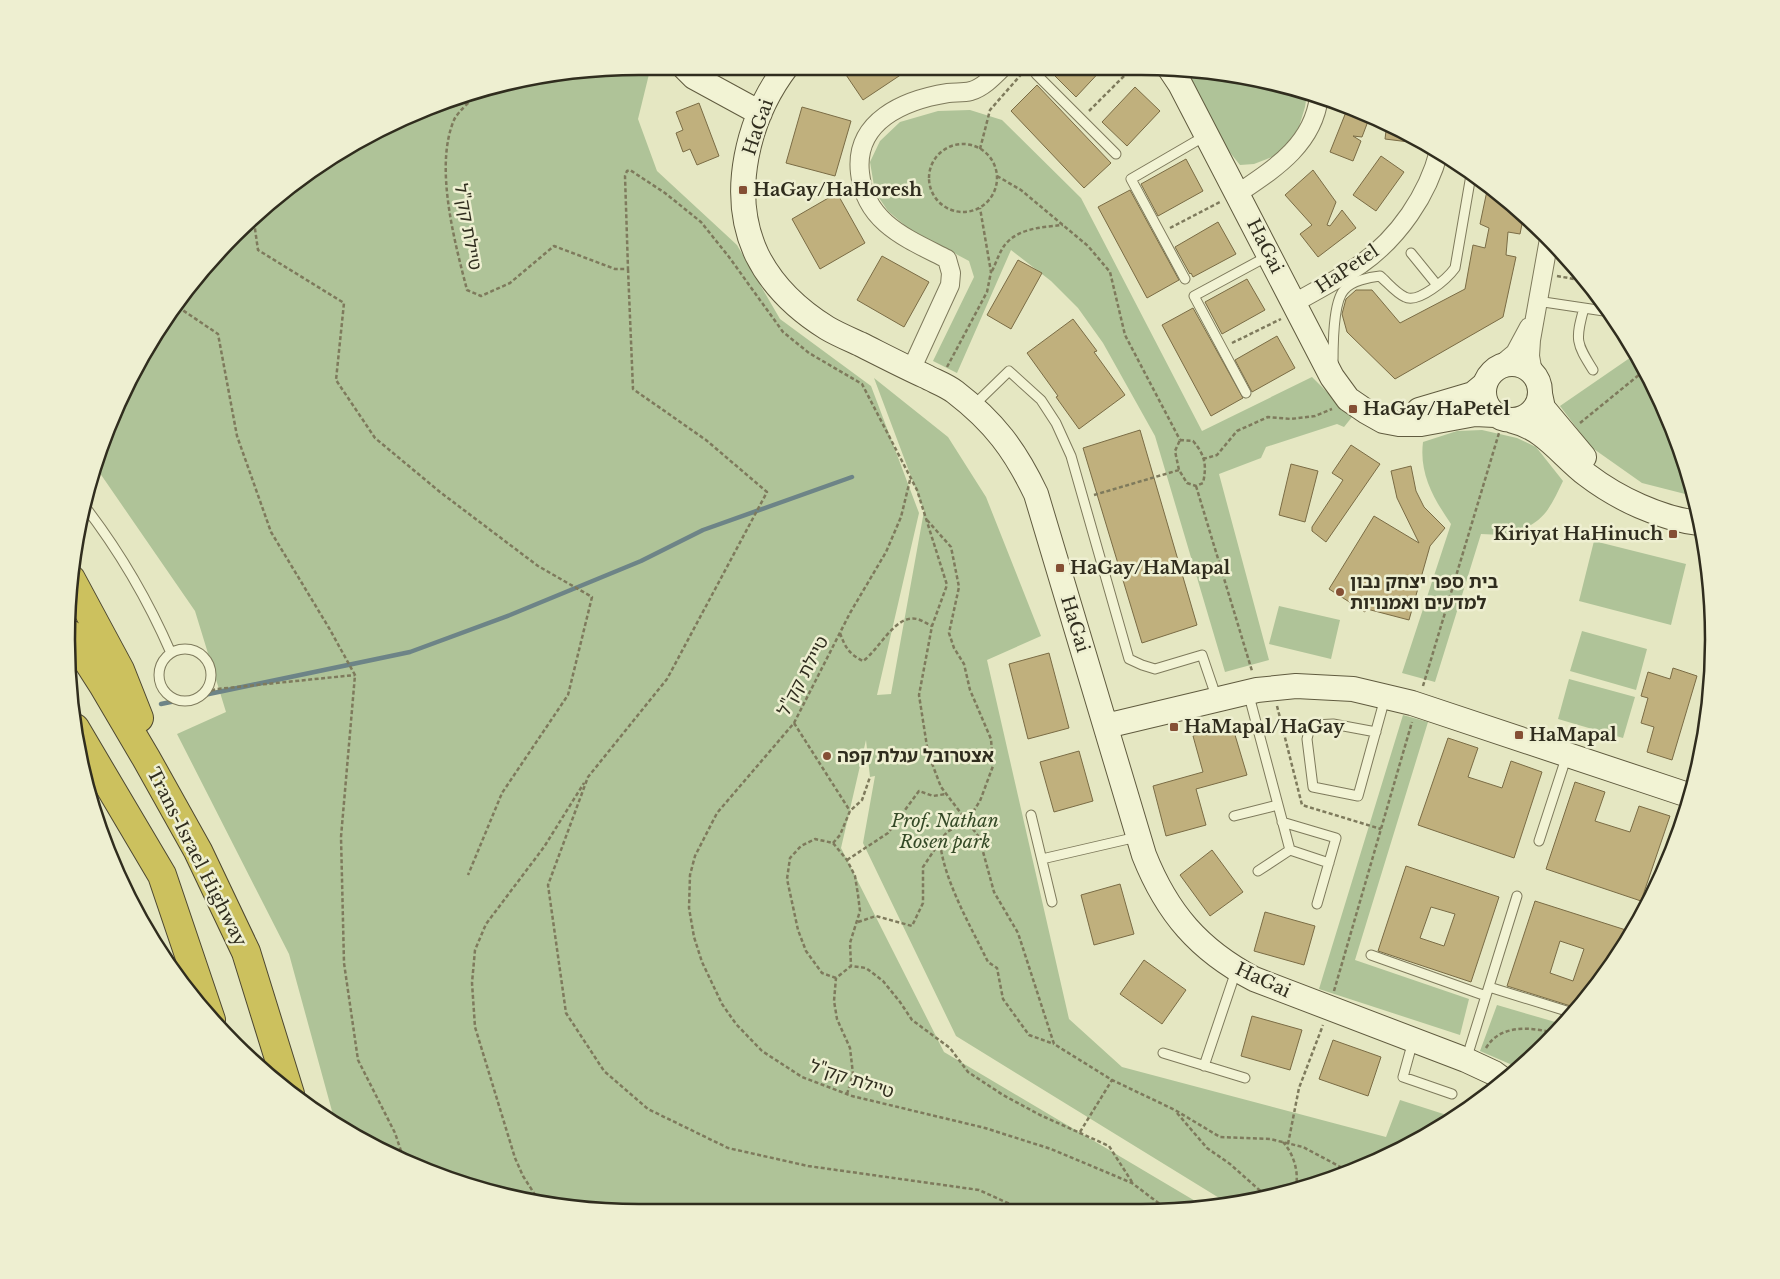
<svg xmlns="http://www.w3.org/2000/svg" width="1780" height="1279" viewBox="0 0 1780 1279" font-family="'Libre Baskerville','Noto Sans Hebrew',serif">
	<rect width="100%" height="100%" fill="#e5e7c2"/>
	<path fill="#afc398" d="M639,66h12l-13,53 19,52 80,74 43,74 91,67 48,127 -42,182 14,-1 33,-183 -50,-133 74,59 38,60 55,139 -54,24 82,359 53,48 264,70 14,-37 56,18 -96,51 -131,35 -273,-168 -93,-193 12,-67 -5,1 -4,-37 -25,108 103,204 263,156 -605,4 -111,-19 -105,-39 -51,-32 -46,-168 -112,-220 49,-22 -31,-101 -100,-145 30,-80 83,-124 113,-99 99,-53 71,-24z
		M1184,71l69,6 54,17 -2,13 -7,23 -21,25 -23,9 -14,1 -16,-20z
		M970,110l32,10 79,78 121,233 110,-54 40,40 -8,10 -7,-3 -71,23 -5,11 -42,16 50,186 -44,12 -70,-236 -52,-93 -25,-35 -27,-27 -40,-31 -54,123 -24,-12 41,-84 -5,-16 -60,-32 -21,-18 -13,-19 -5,-30 10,-21 20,-19 38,-11z
		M1637,353l46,103 10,40 -51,-13 -51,-36 -31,-41z
		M1482,430l35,8 19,9 27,34c-5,10 -10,22 -17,31 -16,20 -41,24 -65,22l-46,148 -33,-9 49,-149c-17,-25 -32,-50 -28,-82l34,-11z
		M1594,541l92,23 -15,61 -92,-24z
		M1279,606l61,14 -9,39 -62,-15z
		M1582,631l65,18 -11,41 -66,-19z
		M1569,679l66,18 -12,41 -65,-19z
		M1403,715l25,7 -73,238 114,39 -9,36 -141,-46z
		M1497,1005l65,19 -43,46 -9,-6 -30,-13z"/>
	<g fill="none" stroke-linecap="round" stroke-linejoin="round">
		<path stroke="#6d8487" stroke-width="4.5" d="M161,704l249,-52 100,-37 131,-54 62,-31 149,-53"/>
	</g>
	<path fill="#c0b07d" stroke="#7a6c45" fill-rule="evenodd" d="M840,66h74l-51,34z
		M1057,66h48l-29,31 -25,-25z
		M1037,85l74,78 -27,25 -73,-77z
		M1135,87l25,24 -33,35 -25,-24z
		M699,103l20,53 -22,9 -7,-16 -7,3 -7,-19 7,-3 -7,-18z
		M802,107l49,14 -16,55 -49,-13z
		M1348,107l22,9 -8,21 -9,-1 8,5 -8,20 -23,-9z
		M1387,123l38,19v2l-40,-5z
		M1381,156l23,16 -28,39 -23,-16z
		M1186,159l17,32 -45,25 -17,-32z
		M1313,170l23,32 -9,23 3,1 12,-16 14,18 -38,29 -18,-23 12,-9 -27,-30z
		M1488,186l36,28 -4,20 -12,-2 -2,23 10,2 -13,60 -108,62 -48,-47 -5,-18 4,-15 10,-9h16l28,33 65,-34 8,-44 12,3 4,-20 -9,-4z
		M1130,190l49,90 -32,18 -49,-91z
		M837,193l28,50 -45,26 -28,-50z
		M1218,222l18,32 -43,23 -2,-4 -1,1 -15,-27z
		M882,256l47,26 -25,45 -47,-27z
		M1018,260l24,13 -31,56 -24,-14z
		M1247,279l18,31 -43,24 -17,-32z
		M1193,308l50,90 -32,18 -49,-91z
		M1073,319l24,32 -3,1 31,43 -46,34 -23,-32 2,-1 -31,-43z
		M1277,336l18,32 -43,24 -17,-32z
		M1140,430l57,195 -55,18 -59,-195z
		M1351,445l29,19 -54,78 -14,-11v-4l31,-47 -11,-7z
		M1291,464l27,7 -13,51 -26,-7z
		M1411,466l5,25 8,16 21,21 -15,18 -21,74 -42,-11 -2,3 -36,-23 45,-73 45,27 -22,-45 -6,-27z
		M1049,653l20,75 -41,11 -19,-75z
		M1673,668l24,8 -25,84 -25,-8 7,-25 -13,-4 7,-25 -7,-2 7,-24 22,7z
		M1232,725l15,50 -51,14 10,36 -40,11 -13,-50 50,-14 -10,-36z
		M1448,738l30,10 -10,29 34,11 9,-27 31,11 -28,86 -96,-33z
		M1079,751l14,50 -39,11 -14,-50z
		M1575,782l30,10 -10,29 35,11 9,-26 31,10 -29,85 -95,-32z
		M1212,850l31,42 -33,24 -30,-41z
		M1406,866l93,31 -28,85 -93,-31zM1431,907l24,7 -11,32 -24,-8z
		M1120,884l14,50 -40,11 -13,-50z
		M1535,901l94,30 -3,7 -31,51 -18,19 -70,-22zM1560,941l24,8 -11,32 -23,-8z
		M1265,912l50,14 -11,39 -50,-14z
		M1144,960l42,30 -24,34 -42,-30z
		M1252,1016l50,14 -12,40 -49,-14z
		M1333,1040l48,17 -13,39 -49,-17z"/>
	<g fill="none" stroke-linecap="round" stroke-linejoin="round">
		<defs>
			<path id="lane" d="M1044,66l-8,8 80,80
				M1411,253l26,32
				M1185,279l-54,-100 74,-43
				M1537,301l67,10
				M1584,308c-9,32 -8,35 9,62
				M1333,363c0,-17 0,-61 11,-73 7,-9 26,-13 36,-14 8,7 16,17 25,21 13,7 42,-18 50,-29l16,-93
				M1246,393l-52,-97 74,-40
				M974,405l35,-34 32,29 15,23 15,33 58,203 13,6 13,4 47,-14 15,44
				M83,504c35,45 65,96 88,149
				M159 675a26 26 0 1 1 52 0a26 26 0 1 1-52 0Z
				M1248,692l42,158 39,13
				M1376,732l-43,-8 -18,1 -6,6 -2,8 6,48 45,9 27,-98
				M1031,815l21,87
				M1234,816l44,-11
				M1282,822l54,16 -19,66
				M1539,841l28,-86
				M1042,859l95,-22
				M1258,871l32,-21
				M1371,955l115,41
				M1489,987l84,26
				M1413,1041l-10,36 49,17
				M1163,1053l82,25
				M1466,1060l51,-164
				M1204,1066l32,-95"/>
			<path id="street" d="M1237,194c37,-25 76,-49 82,-97
				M1294,303c22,-12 46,-25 67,-39 37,-26 67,-69 78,-113
				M1497,368l18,-15 14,-26
				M911,370l39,-85 1,-12 -4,-14c-39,-20 -82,-36 -87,-86 -6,-52 44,-73 88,-80 7,-1 15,0 23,-2 13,-4 23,-15 33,-25
				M1533,373l-3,-17 1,-16 18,-101"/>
			<path id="secondary" d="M683,66l11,11 66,36
				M787,66c-39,51 -59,128 -30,189 15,30 41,55 70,73 10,6 22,11 33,16 22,11 43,22 65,32 9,5 21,9 30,16 39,30 60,58 81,102l108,361c23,58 55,95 110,124l212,81 28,13 11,8
				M1170,69l10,15 152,293 16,22 19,13 16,9 16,3h22l54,-10 20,1
				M1484 392a28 28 0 1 1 56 0a28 28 0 1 1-56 0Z
				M1540,394l3,14 41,49
				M1419,410l54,-16 12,-10
				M1513,421c31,7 49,35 74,54 30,23 74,44 112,48
				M1106,726l151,-36 39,-4 57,3 59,14 279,93"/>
			<path id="highway" d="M71,579l49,91 19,48
				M71,635l32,50 43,73 52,93 48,101 44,142
				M75,728l87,147 49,145"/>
		</defs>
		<use href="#lane" stroke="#7e7a5c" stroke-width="11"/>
		<use href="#street" stroke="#7e7a5c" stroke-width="20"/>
		<use href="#secondary" stroke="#605b3f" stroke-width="26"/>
		<use href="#highway" stroke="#4d4730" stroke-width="30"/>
		<path stroke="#7e7a5c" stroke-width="2.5" stroke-dasharray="4 2.5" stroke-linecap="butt" d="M482,89c-7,8 -24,22 -28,31 -20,47 1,123 13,170l14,6 29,-13 44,-37 61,23h13l-3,-93 2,-5 3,-1 35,23 36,29 28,35 54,75 26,21 53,31 55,106 30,95 -15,41 -13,69 9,58 13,34 38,50 15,55 24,41 36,111 58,36 63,30 45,27 50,2 33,8 47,25
			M1089,111l45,-45
			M929 178a34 34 0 1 1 68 0a34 34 0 1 1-68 0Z
			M980,149l10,-39 35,-40
			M997,176l24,14 67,56 22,26 15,63 55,105
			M254,222l4,28 86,53 -8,77 39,58 65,54 98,74 54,31 -24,98 -66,98 -34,82
			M1170,228l50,-26
			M628,269l5,120 73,51 61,52 -100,187 -79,98 -40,108 18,128 38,58 44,38 80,39 80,18 171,24 42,19
			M992,271c4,-8 7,-18 12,-25 13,-18 39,-19 59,-21
			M1557,276l28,5
			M178,307l40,27 19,102 34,96 58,96 26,47 -14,162 3,126 14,97 37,73 9,27
			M1232,343l49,-24
			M947,367l40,-75 4,-20 -11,-64
			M1580,423l65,-53
			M1180,440l13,1c12,14 14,24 10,42l-7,3 -9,-3 -8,-13 -4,-19z
			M1203,459l14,-4 20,-24 31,-14 23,2 24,-3 17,-7
			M910,480l-9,37 -15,35 -36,61 -56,110 -77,90 -22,43 -5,19 -1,33 5,29 8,25 20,42 14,20 26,27 40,26 50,19 133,32 66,21 81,34 33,25
			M1196,486l56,185
			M1094,495l85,-25
			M927,520l24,27 8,40 -10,46 5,15 10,16 6,26 21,49 2,27 -13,35 -13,20 -20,11 -7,9c3,38 31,86 48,121l9,6 6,31 26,36 25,9
			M840,633c5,14 9,21 23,28 16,-11 32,-47 54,-42 5,1 10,5 15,7
			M1423,686l76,-253
			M205,692l12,-3 138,-14
			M1277,706l25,99 79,24
			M794,723l56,88
			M833,843l7,-8 10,-24 12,-11 8,-23
			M847,860l41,-27 31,-42 14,5 13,-2
			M858,922l18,-6 36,10 11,-23v-36l16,-24
			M836,978l-14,-5 -16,-22 -8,-21 -11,-51 3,-21 11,-12 14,-7 18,4 14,17 8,16 3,19 2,16 -10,32 1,23
			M1334,991l78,-269
			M1486,1048c14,-24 45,-21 68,-15
			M847,1094l6,-20 -3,-26 -13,-29 -3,-18 2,-23 15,-12 15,2 17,13 17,21 12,18 38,28 18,24 35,23 37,20 69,31 23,36
			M1177,1113l30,35 23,16 35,31
			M1080,1132l32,-52
			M1283,1142c10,11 16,29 13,44
			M1288,1144l11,-56 24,-63
			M539,1201l-16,-25 -8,-18 -40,-131 -3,-44 3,-33 11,-26 58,-77 40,-64"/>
		<use href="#lane" stroke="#f2f3d4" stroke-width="9"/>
		<use href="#street" stroke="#f2f3d4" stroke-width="18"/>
		<use href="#secondary" stroke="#f2f3d4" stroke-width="24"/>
		<use href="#highway" stroke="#ccc15e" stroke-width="28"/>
	</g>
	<g fill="#854f34" stroke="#eeefd1" stroke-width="2">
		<rect x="738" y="185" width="10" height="10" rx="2.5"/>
		<rect x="1348" y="404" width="10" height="10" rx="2.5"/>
		<rect x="1668" y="529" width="10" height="10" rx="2.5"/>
		<rect x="1055" y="563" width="10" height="10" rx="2.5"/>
		<circle cx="1340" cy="592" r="5"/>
		<rect x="1169" y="722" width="10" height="10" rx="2.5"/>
		<rect x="1514" y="730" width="10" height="10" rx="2.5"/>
		<circle cx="827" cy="756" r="5"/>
	</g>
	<g text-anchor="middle" stroke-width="5" stroke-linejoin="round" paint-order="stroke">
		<g font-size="18" fill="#302d1e" stroke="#eeefd1">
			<text transform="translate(758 127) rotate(-71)" y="6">HaGai</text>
			<text transform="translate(468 227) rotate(80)" y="6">טיילת קק"ל</text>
			<text transform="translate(1265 246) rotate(63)" y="6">HaGai</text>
			<text transform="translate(1347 269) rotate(-34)" y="6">HaPetel</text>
			<text transform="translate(1075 624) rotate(73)" y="6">HaGai</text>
			<text transform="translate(803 676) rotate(-62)" y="6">טיילת קק"ל</text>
			<text transform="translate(197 857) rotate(63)" y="6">Trans-Israel Highway</text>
			<text transform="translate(1263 980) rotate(25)" y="6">HaGai</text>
			<text transform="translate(852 1079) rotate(18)" y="6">טיילת קק"ל</text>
		</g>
		<g font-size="18" font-weight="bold" fill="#302d1e" stroke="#eeefd1" text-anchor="start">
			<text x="753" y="196">HaGay/HaHoresh</text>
			<text x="1363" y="415">HaGay/HaPetel</text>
			<text x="1663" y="540" text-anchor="end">Kiriyat HaHinuch</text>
			<text x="1070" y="574">HaGay/HaMapal</text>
			<text x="1350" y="588">בית ספר יצחק נבון<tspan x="1350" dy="21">למדעים ואמנויות</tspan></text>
			<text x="1184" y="733">HaMapal/HaGay</text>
			<text x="1529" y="741">HaMapal</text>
			<text x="837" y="762">אצטרובל עגלת קפה</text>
		</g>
		<g font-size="18" font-style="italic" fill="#354a27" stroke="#eeefd1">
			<text x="945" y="827">Prof. Nathan<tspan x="945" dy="21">Rosen park</tspan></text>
		</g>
	</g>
	<path d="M0 0H1780V1279H0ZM639 75H1141A564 564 0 0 1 1705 639V640A564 564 0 0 1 1141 1204H639A564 564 0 0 1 75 640V639A564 564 0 0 1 639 75Z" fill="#eeefd1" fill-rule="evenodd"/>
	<path fill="none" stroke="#302d1e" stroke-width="2.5" d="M639 75H1141A564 564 0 0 1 1705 639V640A564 564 0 0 1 1141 1204H639A564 564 0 0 1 75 640V639A564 564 0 0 1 639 75Z"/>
</svg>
